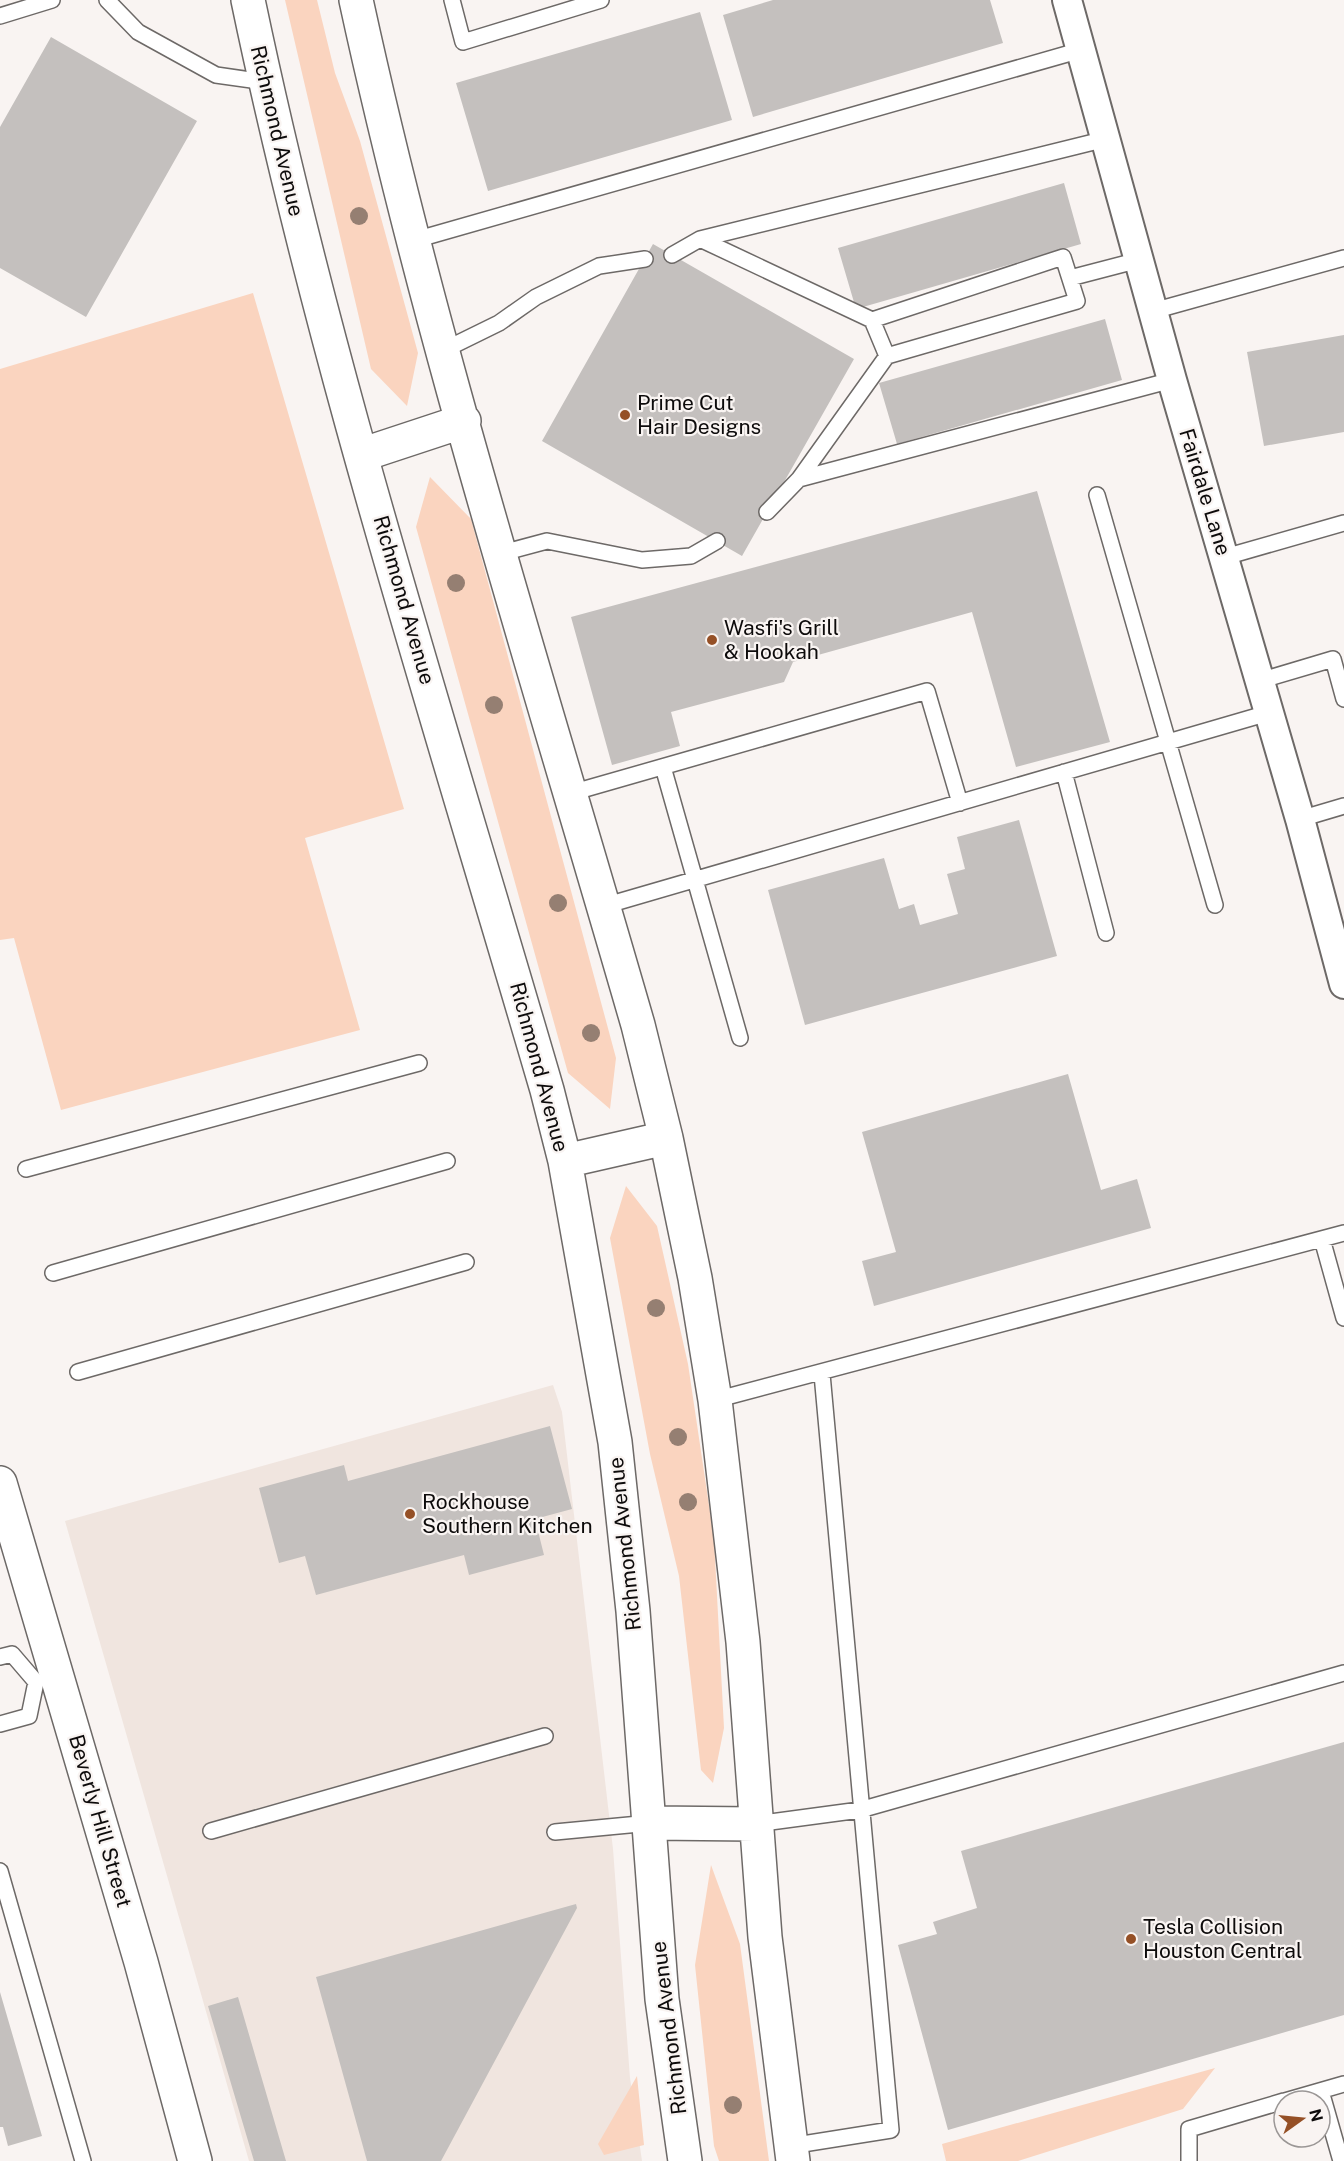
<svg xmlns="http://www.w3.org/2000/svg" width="1344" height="2161" viewBox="0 0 1344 2161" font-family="'Public Sans',sans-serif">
	<rect width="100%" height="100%" fill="#f9f4f2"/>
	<path fill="#f0e5df" d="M553,1385l9,27 51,437 17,229 12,83h-393l-184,-640z"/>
	<path fill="#fad4bf" d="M285,0h32l18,73 25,68 58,212 -11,53 -36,-37z
		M253,293l151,516 -99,29 55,192 -299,80 -47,-172 -14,2v-571z
		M430,477l41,42 145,539 -6,51 -42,-36 -152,-546z
		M626,1186l31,40 31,138 26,175 10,189 -11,55 -12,-13 -22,-194 -29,-122 -40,-216z
		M711,1865l29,79 29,217h-50l-5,-15 -19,-181z
		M1215,2068l-32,41 -165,52h-72l-4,-17z
		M637,2076l7,69 -40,10 -6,-11z"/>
	<path fill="#c4c0be" d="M773,0h217l13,43 -250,74 -30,-102z
		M700,12l32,108 -244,71 -32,-108z
		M51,37l146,84 -111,196 -86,-49v-141z
		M1064,183l17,61 -225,65 -18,-61z
		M653,244l201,115 -112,197 -200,-115z
		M1105,319l17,61 -225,64 -18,-61z
		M1344,335v97l-80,14 -17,-94z
		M1037,491l73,251 -94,25 -44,-155 -179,50 -9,20 -113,30 9,34 -68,19 -41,-148z
		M1019,820l38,136 -252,69 -37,-135 116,-32 15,51 15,-5 6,21 38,-11 -11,-40 18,-5 -8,-32z
		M1068,1074l33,116 36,-11 14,49 -277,78 -12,-45 34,-9 -34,-120z
		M550,1426l22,83 -37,10 9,36 -75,20 -5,-20 -148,40 -11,-39 -26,7 -20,-75 85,-23 4,16z
		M1344,1742v273l-396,115 -50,-185 39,-11 -4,-12 44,-14 -16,-57z
		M576,1904l1,4 -136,253h-74l-51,-184z
		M0,1992l42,144 -34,10 -5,-19h-3z
		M238,1997l48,164h-32l-46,-155z"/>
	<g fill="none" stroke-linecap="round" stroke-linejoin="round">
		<defs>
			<path id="service" d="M107,0l31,32 78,43 49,7
				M452,0l11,42 138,-42
				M0,16l52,-16
				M415,240l666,-190
				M672,255l28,-16
				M1070,278l69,-18
				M1153,311l191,-53
				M872,320l191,-63 14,44 -190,55 -88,123 373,-99
				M444,350l55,-27 37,-26 63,-31 46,-7
				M887,356l-15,-36 -172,-81 406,-100
				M1097,495l118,410
				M767,512l32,-33
				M502,553l45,-12 95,19 49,-4 26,-15
				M1225,557l119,-34
				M1259,681l74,-22 11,40
				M663,767l77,271
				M1064,772l42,161
				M571,793l356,-102 33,112
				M1300,819l44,-13
				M604,906l664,-193
				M26,1169l393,-106
				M1322,1239l22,79
				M53,1273l394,-112
				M78,1372l388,-110
				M715,1400l629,-167
				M0,1657l12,-3 24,28
				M0,1724l29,-8 7,-34
				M755,1824l105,-14 484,-137
				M211,1831l334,-95
				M555,1832l95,-9
				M0,1871l83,290
				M1321,2091l20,70
				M1285,2101l59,-17
				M790,2146l101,-16 -69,-756
				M1189,2161v-32l95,-28"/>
			<path id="minor" d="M1067,0l105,380 128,439 44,165"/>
			<path id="tertiary" d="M0,1483l141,479 54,199"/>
			<path id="secondary" d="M248,0c77,369 194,729 299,1090l18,71 50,281 18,169 29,388 23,162
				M356,0c75,346 184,685 282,1025l28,113 29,140 20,122 28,242 22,295 28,224
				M361,455l103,-34
				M565,1161l101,-23
				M650,1823l105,1"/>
		</defs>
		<use href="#service" stroke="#6d6967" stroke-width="18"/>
		<use href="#minor" stroke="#6d6967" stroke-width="32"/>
		<use href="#tertiary" stroke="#6d6967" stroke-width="36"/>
		<use href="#secondary" stroke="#6d6967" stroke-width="36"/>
		<use href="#service" stroke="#fff" stroke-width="15"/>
		<use href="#minor" stroke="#fff" stroke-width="28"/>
		<use href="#tertiary" stroke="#fff" stroke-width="33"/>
		<use href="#secondary" stroke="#fff" stroke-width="33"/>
	</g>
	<g fill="#957f72">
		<circle cx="359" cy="216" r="9"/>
		<circle cx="456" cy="583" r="9"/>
		<circle cx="494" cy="705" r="9"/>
		<circle cx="558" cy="903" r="9"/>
		<circle cx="591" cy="1033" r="9"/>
		<circle cx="656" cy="1308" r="9"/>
		<circle cx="678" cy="1437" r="9"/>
		<circle cx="688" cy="1502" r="9"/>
		<circle cx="733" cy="2105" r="9"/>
	</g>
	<g fill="#955026" stroke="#f9f4f2" stroke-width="2">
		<circle cx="625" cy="415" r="6"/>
		<circle cx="712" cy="640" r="6"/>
		<circle cx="410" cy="1514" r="6"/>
		<circle cx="1131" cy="1939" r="6"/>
	</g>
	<g text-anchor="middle" stroke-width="4.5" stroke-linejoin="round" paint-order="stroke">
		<g font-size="21" fill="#0d0b0b" stroke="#f9f4f2">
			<text transform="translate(277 131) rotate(77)" y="7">Richmond Avenue</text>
			<text transform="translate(1205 492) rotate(73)" y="7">Fairdale Lane</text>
			<text transform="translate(404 600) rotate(74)" y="7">Richmond Avenue</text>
			<text transform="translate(539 1067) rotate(75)" y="7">Richmond Avenue</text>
			<text transform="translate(625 1544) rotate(-96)" y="7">Richmond Avenue</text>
			<text transform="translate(100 1821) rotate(74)" y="7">Beverly Hill Street</text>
			<text transform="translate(669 2028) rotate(-97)" y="7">Richmond Avenue</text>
		</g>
		<g font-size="21" fill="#0d0b0b" stroke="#f9f4f2" text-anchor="start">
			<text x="637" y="410">Prime Cut<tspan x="637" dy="24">Hair Designs</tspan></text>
			<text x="724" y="635">Wasfi's Grill<tspan x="724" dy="24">&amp; Hookah</tspan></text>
			<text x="422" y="1509">Rockhouse<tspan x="422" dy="24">Southern Kitchen</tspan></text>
			<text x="1143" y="1934">Tesla Collision<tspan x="1143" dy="24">Houston Central</tspan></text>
		</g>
	</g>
	<g transform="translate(1302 2119) rotate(75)"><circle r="28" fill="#f9f4f2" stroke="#9b9796" stroke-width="1.5"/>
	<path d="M0-4.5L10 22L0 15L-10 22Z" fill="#955026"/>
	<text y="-9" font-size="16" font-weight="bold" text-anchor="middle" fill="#0d0b0b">N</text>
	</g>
</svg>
